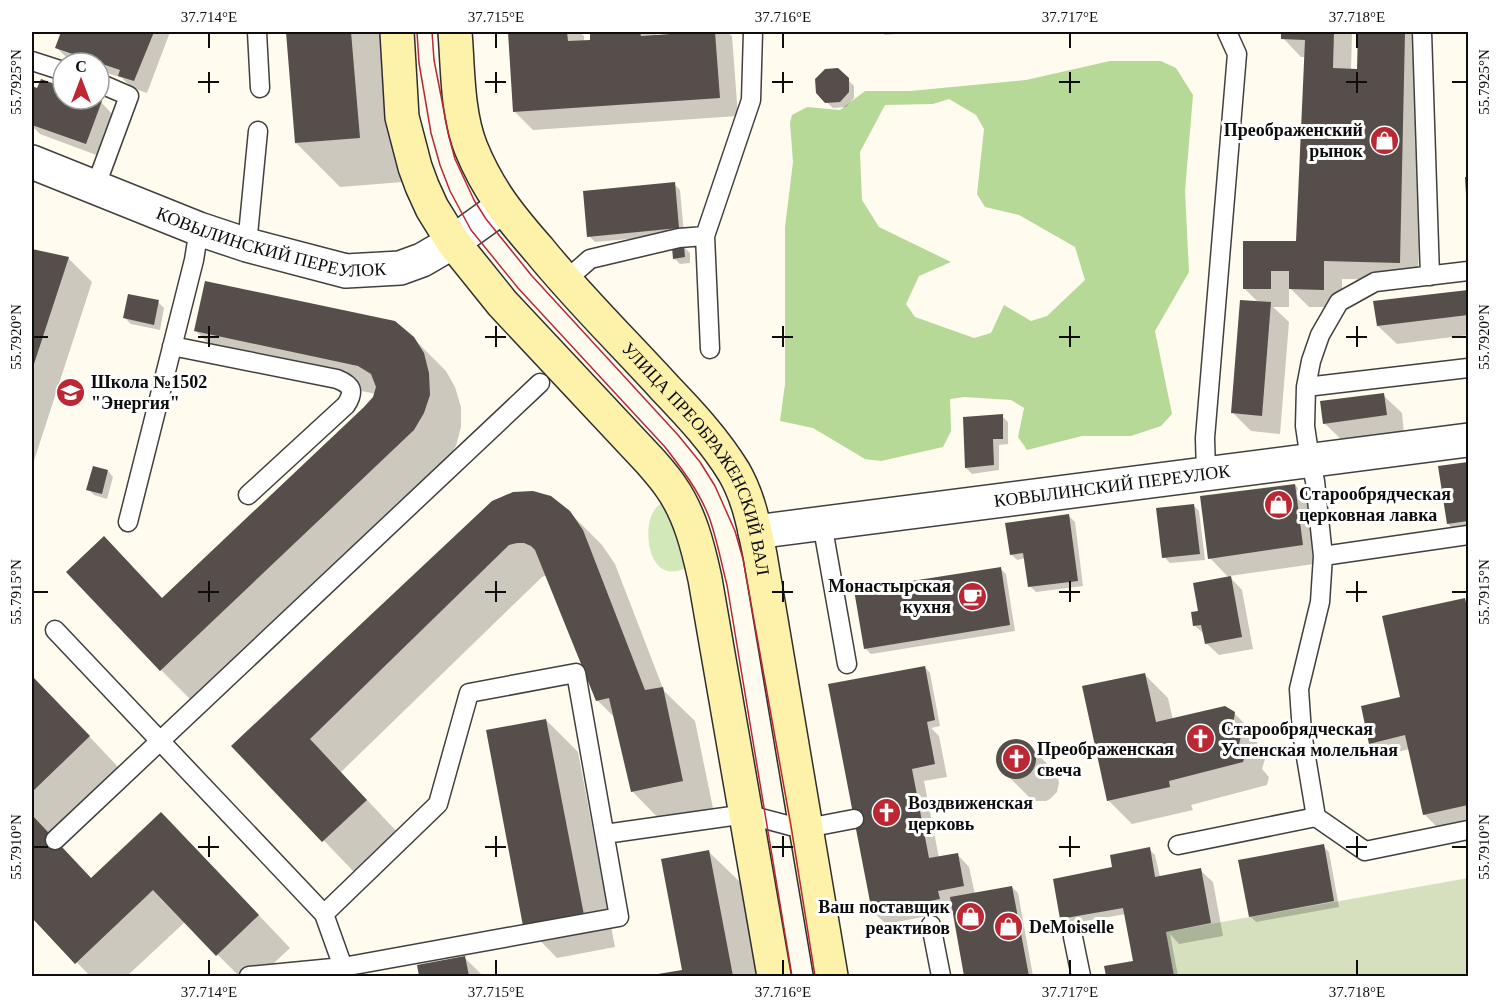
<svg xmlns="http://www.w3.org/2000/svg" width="1500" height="1008" viewBox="0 0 1500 1008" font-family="'Times New Roman',serif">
	<rect width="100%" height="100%" fill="#fffbee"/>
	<path fill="#d3e8b8" d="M663,501l29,65c-8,3 -19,8 -27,4 -18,-7 -21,-45 -11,-59 2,-4 6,-7 9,-10z"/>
	<path fill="#b7d997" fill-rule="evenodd" d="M1110,61h51l15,7 17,27 -8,96 4,81 -34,59 17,83 -11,12 -30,10h-49l-55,14 -9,-13 6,-29 -13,-8 -47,-3 -14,2 1,32 -8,16 -62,14 -16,-2 -52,-31 -33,-7 5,-37v-157l8,-65 -3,-39 2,-8 15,-8 33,3 25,-19h45l116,-11zM949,99l27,16 8,14 -7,65 8,13 34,8 56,32 10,33 -38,36 -16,5 -27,-16 -13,28 -17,5 -59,-21 -9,-13 13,-28 32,-14 -72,-35 -17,-27 -2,-48 25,-47 48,-1z"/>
	<path fill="#d6e0bf" d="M1468,878v98h-294l-8,-44z"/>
	<path fill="#0003" d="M56,32h114l-23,61 -15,-5 -10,-10 -23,-8v-7h-21l-9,-3 -12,-12 4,-12z
		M287,32h104l12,150 -63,5 -44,-44z
		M509,32h70l5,4v6l8,-1 -1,-9h65l1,4 14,-1v-3h56l5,4 6,80 -205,14 -18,-18z
		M881,32h37l-33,3z
		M1283,32h69l-1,38h7l1,-38h65l-6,248 -76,-1v28h-33l-20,-20v20h-16l16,15 -9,112 -29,-3 -18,-18 26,-110 -15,-15 53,-45 9,-186h-5l-18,-19z
		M837,69l17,17v12l-8,9 -13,1 -16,-15z
		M32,88l31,1v10h29l9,3 12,13 -14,41 -59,-22 -8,-8z
		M674,184l6,6 4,44 -89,8 -6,-6z
		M684,247l6,6v10l-10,1 -6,-6z
		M32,250l36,8 24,24 -60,185z
		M1468,291v44l-71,9 -19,-18 -3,-23z
		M158,302l6,6 -4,22 -29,-6 -6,-6z
		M196,331l217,7 33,33 9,16 6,20v20l-5,19 -10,16 -253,240 -32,-32 2,-70 212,-202 1,-4 -148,-31z
		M1383,395l19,18 2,20 -61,8 -19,-18z
		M1002,416l6,6v22l-9,1v25l-27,4 -6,-6z
		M1468,463v65l-14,2 -6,-6 -8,-57z
		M108,471l5,6 -6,22 -13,-4 -6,-6z
		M1295,485l18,19 8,59 -92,13 13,14 11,59 -34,6 -13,-12 -1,-8 -10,-9 5,-14 29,-34 -19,-20z
		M550,498l19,14 33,33 13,19 49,127 31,30 19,92 -50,11 -32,-33 -17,-73 -18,-18 -50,-125 -5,2 -201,195 57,61 -43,40 -122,-127z
		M1193,505l6,6 6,49 -35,3 -6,-6z
		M1069,516l6,6 8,64 -47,6 -6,-6 -4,-28 -9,2 -6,-6z
		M1000,568l6,6 9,57 -144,23 -6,-6z
		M1465,600l3,3v217l-31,7 -13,-13 -14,-65 -27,6 -12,-12 30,-45z
		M925,667l5,6 10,53 -9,2 8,8 8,41 -23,4 15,77 18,-4 12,13 6,27 37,-7 6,6 15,83h-67l-12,-65 -68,13 -13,-12z
		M1144,674l24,24 5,22 61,-7 24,24 -2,13 9,9 -3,10 7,8 -2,8 -76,20 2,5 -61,14 -24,-24z
		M32,676l89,94 -70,66 41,43 101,-33 97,102 -30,28h-21l-54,-54 -58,54h-37l-58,-60z
		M546,720l32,32 37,195 -58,11 -32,-33z
		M1010,741h10l9,4 24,25 5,8 1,5 -2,9 -7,7 -4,2h-10l-4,-1 -32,-32 -2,-4v-10l4,-8z
		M1323,846l6,6 10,55 -83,15 -6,-6z
		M1149,849l6,6 5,22 40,-7 13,12 10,54 -44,8 -9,-10 8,42h-71l-2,-9 30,-5 -9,-48 -59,10 -6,-6 53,-49z
		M708,851l33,32 17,93h-106l32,-5z
		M465,958l18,18h-63l-2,-10z"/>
	<path fill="#564e4a" d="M61,32h93l-20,49 -16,-5 2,-6 -65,-22z
		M286,32h65l9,106 -65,5z
		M508,32h59l1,9 22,-1v-8h50l1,4 29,-2 -1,-2h46l5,66 -207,14z
		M1281,32h53l-1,36 24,1 1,-37h47l-5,231 -76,-2v29l-35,-1v-18h-18v18h-28v-48h53l9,-201 -24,-1z
		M838,68l11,10v14l-9,10 -15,1 -9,-10 -1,-14 10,-10z
		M41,79l22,8v12h33l6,2 -16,43 -54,-19v-39l5,2z
		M1465,177h3v34h-1z
		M675,182l4,46 -92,9 -4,-46z
		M684,246l1,11 -12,2 -1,-12z
		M32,249l37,8 -37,113z
		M205,281l190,40 19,16 10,16 5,20 1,22 -6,18 -10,17 -254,241 -94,-99 38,-36 58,62 202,-191 9,-10 3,-10 -5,-13 -13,-8 -164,-35z
		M1468,290v25l-91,11 -4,-25z
		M128,294l31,6 -5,25 -31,-7z
		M1240,300l31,2 -9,114 -31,-3z
		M1384,393l3,22 -64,9 -3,-23z
		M1003,414v25h-10l1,26 -29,3 -2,-51z
		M1468,462v59l-21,3 -9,-58z
		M93,466l15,4 -6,24 -16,-4z
		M1295,484l8,61 -95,14 -8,-63z
		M533,491l18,5 19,15 13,19 62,160 18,-3 20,94 -52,11 -22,-94 -13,3 -61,-151 -4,-4 -7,-3h-7l-8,2 -199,194 57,61 -45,42 -91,-96 261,-245 21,-9z
		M1194,504l6,50 -38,4 -6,-50z
		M1069,514l9,67 -50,6 -5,-34 -13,2 -5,-32z
		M1001,567l9,58 -146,24 -10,-59z
		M1231,576l11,61 -37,7 -4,-19 -8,1 -2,-14 7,-1 -5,-28z
		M1465,598l3,14v193l-45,10 -18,-80 -36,9 -8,-38 39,-9 -18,-81z
		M925,666l10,54 -8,2 8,42 -23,5 17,89 29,-5 6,33 -26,5 2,8 -68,13 -44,-228z
		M1145,673l11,49 69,-16 10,6 -2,13 9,8 -3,11 7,8 -3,10 -74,19 1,6 -63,14 -25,-115z
		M32,676l58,60 -58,56z
		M546,719l38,196 -61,11 -37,-196z
		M996 759a20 20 0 1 1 40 0a20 20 0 1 1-40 0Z
		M161,812l98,103 -43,41 -63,-66 -78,74 -43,-46v-103l59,63z
		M1324,844l10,57 -85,16 -11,-57z
		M1150,847l5,30 46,-9 10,55 -45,9 8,44h-68l-2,-10 29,-5 -10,-53 -63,11 -7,-40 59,-12 -2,-12z
		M709,850l24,126h-81v-1l30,-5 -21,-111z
		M1012,886l17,90h-65l-14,-79z
		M465,956l4,20h-50l-2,-11z"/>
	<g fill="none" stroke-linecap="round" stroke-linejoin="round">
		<defs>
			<path id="service" d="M257,32l3,56
				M1422,32l8,244
				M32,61l31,10
				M95,188l34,-92 -30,-13
				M705,236l5,113
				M247,245l11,-114
				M1468,271l-93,11 -36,20 -19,33 -9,26 -5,26 -1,39 5,34 5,21 8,75 145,-21
				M565,281l25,-22 89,-21 26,-2 46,-136 2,-68
				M172,346l165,33c15,6 18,12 9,26l-98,90
				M1306,387l162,-19
				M1206,474l-1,-36 32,-384 -10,-22
				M128,522l66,-262 5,-31
				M822,523l25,141
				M1323,556l-3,46 -21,87 3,44 14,84 49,34 103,-21
				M55,630l269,284 19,53 2,9
				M605,834l141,-20 45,12 16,2 47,-9
				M55,840l485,-457
				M1178,845l138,-28
				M931,925l10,51
				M1073,937l8,39
				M249,976l94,-9 276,-50 -43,-244 -107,20 -31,111 -114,110"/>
			<g id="minor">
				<path id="s1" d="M32,162l167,67 48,16 99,26 54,-3 22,-8 31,-18 49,-35"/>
				<path id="s2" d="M755,532l713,-92"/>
			</g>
			<g id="secondary">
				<path d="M397,32l5,85 13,50 7,19 10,22 21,34 49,61 148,158c7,8 15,17 21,26 19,27 27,60 34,92l69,397"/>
				<path id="s3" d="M455,32c3,37 2,81 16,116 17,42 39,69 68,102 39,48 84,92 126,138 25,26 50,53 69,84 15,26 20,54 26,83l71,421"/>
			</g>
		</defs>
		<use href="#service" stroke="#404040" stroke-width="21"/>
		<use href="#minor" stroke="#404040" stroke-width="36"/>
		<use href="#secondary" stroke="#2f2f2f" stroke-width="36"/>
		<use href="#service" stroke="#fff" stroke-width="18"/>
		<use href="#minor" stroke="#fff" stroke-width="33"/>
		<use href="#secondary" stroke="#fef2aa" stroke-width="33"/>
		<path stroke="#bb2733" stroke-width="1.5" d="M417,32l2,31 12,70 9,32 10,26 21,39 47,58 147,159c17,22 34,44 44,70 8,22 12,45 18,68l65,391
			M432,32l2,28 15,77 6,22 19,41 12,19 46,57 146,159 22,27 15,24 20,45 8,28 48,267 24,150"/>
	</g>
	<path fill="none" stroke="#0d0d0d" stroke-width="2" d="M209,33v15M496,33v15M783,33v15M1070,33v15M1357,33v15M209,72v21M496,72v21M783,72v21M1070,72v21M1357,72v21M33,82h15M198,82h21M485,82h21M772,82h21M1059,82h21M1346,82h21M1452,82h15M209,326v21M496,326v21M783,326v21M1070,326v21M1357,326v21M33,337h15M198,337h21M485,337h21M772,337h21M1059,337h21M1346,337h21M1452,337h15M209,581v21M496,581v21M783,581v21M1070,581v21M1357,581v21M33,592h15M198,592h21M485,592h21M772,592h21M1059,592h21M1346,592h21M1452,592h15M209,836v21M496,836v21M783,836v21M1070,836v21M1357,836v21M33,847h15M198,847h21M485,847h21M772,847h21M1059,847h21M1346,847h21M1452,847h15M209,960v15M496,960v15M783,960v15M1070,960v15M1357,960v15"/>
	<defs>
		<symbol id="shop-disc" viewBox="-11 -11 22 22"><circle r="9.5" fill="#bb2733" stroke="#fff"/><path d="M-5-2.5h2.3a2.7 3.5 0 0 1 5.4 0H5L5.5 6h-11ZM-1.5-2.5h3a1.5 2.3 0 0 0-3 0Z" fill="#fff"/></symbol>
		<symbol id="school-disc" viewBox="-11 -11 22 22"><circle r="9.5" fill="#bb2733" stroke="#fff"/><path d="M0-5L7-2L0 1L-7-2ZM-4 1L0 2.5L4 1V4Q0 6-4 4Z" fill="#fff"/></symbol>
		<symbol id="cafe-disc" viewBox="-11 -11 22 22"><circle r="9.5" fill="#bb2733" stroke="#fff"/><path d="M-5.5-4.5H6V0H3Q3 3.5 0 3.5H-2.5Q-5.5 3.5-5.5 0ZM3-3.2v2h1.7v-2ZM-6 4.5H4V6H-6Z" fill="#fff"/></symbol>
		<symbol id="church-disc" viewBox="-11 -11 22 22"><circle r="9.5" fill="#bb2733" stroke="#fff"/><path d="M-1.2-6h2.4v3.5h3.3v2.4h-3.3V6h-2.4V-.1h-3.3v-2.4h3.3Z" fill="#fff"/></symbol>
	</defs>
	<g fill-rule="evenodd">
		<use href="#shop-disc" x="1368" y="124" width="33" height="33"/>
		<use href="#school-disc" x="54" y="376" width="33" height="33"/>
		<use href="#shop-disc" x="1262" y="488" width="33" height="33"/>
		<use href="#cafe-disc" x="956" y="580" width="33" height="33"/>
		<use href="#church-disc" x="1184" y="722" width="33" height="33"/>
		<use href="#church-disc" x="1000" y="742" width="33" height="33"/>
		<use href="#church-disc" x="870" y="796" width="33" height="33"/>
		<use href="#shop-disc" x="954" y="900" width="33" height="33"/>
		<use href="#shop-disc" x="992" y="910" width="33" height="33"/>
	</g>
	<g text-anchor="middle" stroke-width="6" stroke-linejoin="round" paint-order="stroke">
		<g font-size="18" font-weight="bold" fill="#0d0d0d" stroke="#fff" text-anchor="start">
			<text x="1363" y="136" text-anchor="end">Преображенский<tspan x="1363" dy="21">рынок</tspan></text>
			<text x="91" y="388">Школа №1502<tspan x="91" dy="21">"Энергия"</tspan></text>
			<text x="1299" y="500">Старообрядческая<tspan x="1299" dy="21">церковная лавка</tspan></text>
			<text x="951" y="592" text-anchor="end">Монастырская<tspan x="951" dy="21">кухня</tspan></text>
			<text x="1221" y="735">Старообрядческая<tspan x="1221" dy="21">Успенская молельная</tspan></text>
			<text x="1037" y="755">Преображенская<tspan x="1037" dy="21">свеча</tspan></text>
			<text x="908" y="809">Воздвиженская<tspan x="908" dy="21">церковь</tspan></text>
			<text x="950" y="913" text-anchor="end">Ваш поставщик<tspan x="950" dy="21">реактивов</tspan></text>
			<text x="1029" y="933">DeMoiselle</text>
		</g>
		<g font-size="18" fill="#0d0d0d" stroke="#fff">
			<text dy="6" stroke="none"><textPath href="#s1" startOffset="254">КОВЫЛИНСКИЙ ПЕРЕУЛОК</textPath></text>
			<text dy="6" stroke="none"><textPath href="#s3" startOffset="507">УЛИЦА ПРЕОБРАЖЕНСКИЙ ВАЛ</textPath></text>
			<text dy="6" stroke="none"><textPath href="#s2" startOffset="360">КОВЫЛИНСКИЙ ПЕРЕУЛОК</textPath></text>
		</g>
	</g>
	<rect width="1500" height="1008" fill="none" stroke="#ffffff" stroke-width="66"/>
	<g transform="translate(81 81)"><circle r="28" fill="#ffffff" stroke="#9e9e9e" stroke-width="1.5"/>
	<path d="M0-4.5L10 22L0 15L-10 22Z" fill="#bb2733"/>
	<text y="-9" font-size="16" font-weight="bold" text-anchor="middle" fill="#0d0d0d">С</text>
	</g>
	<rect x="33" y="33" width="1434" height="942" fill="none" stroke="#0d0d0d" stroke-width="2"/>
	<g font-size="15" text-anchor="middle" fill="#0d0d0d">
		<text x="209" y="22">37.714°E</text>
		<text x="496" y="22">37.715°E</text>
		<text x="783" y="22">37.716°E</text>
		<text x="1070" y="22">37.717°E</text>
		<text x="1357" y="22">37.718°E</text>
		<text transform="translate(16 82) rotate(-90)" y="5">55.7925°N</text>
		<text transform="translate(1484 82) rotate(-90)" y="5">55.7925°N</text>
		<text transform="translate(16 337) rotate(-90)" y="5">55.7920°N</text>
		<text transform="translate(1484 337) rotate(-90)" y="5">55.7920°N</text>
		<text transform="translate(16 592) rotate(-90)" y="5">55.7915°N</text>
		<text transform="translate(1484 592) rotate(-90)" y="5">55.7915°N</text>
		<text transform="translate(16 847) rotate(-90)" y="5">55.7910°N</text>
		<text transform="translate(1484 847) rotate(-90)" y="5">55.7910°N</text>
		<text x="209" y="997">37.714°E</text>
		<text x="496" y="997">37.715°E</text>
		<text x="783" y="997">37.716°E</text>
		<text x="1070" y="997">37.717°E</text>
		<text x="1357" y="997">37.718°E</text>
	</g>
</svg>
